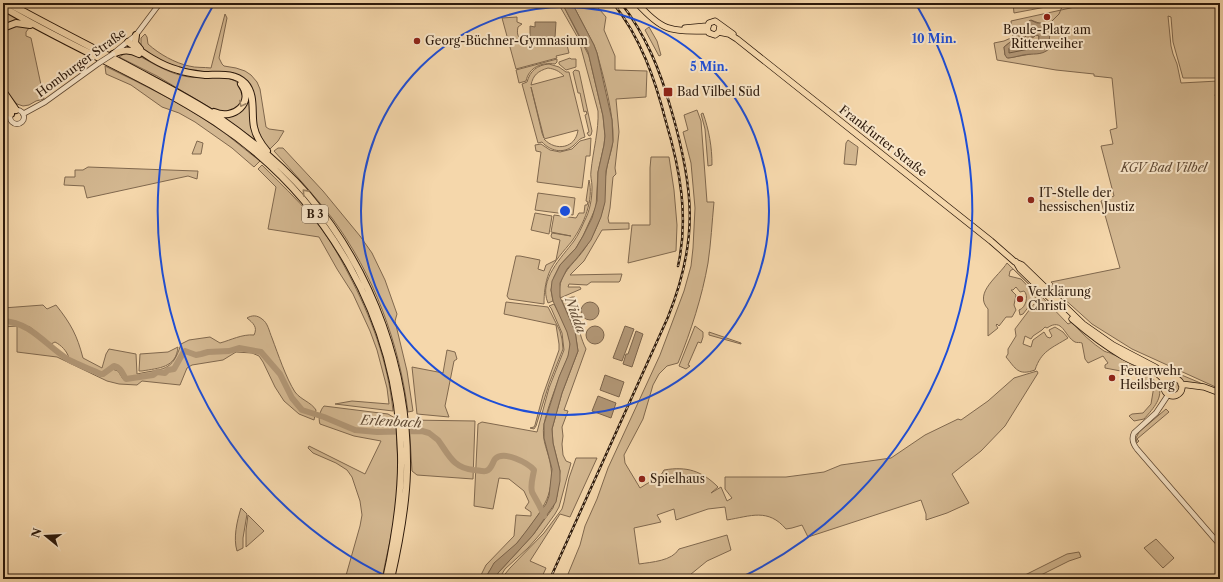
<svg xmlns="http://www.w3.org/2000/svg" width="1223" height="582" viewBox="0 0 1223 582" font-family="'Libre Caslon Text',serif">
	<rect width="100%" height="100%" fill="#f5d7ab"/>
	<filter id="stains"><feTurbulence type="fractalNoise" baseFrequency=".005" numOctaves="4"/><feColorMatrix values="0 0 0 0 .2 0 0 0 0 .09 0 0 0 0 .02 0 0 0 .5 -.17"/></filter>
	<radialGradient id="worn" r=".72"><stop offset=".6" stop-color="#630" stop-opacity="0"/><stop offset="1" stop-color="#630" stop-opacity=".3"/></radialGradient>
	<path fill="#d3b790" stroke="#80684e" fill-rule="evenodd" d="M501,3h36v2l-36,1z
		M558,3h4l27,53 14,60 2,20 -1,9 -6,27 -2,35 -13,29 -7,12 -16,17 -6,12 -3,13 2,11 -5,2c-10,-23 14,-46 26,-62 4,-6 7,-12 10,-19 6,-11 8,-23 8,-35 0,-6 -2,-11 -1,-16 2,-20 8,-41 7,-60l-17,-63 -3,-10z
		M572,3h22l12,14 -2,13 11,26v14l32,1 -1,26 -30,2 3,33 -4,36 1,6 -3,3 -3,31 -2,10 1,5h20v6l-27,1 -18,31 -14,14 52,-1 -2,7 -1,1h-28l-4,3 -18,-1 -1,3h12l1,2 -21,9c-4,-22 12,-32 23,-47 8,-11 14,-23 18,-36 6,-16 2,-26 5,-42 1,-11 6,-21 7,-33 1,-26 -9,-61 -16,-87l-3,-8z
		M1013,3h54l-53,10z
		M1085,3h135v75h-37l-10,-36 -2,-25 -3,-1 3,30 2,8 4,10 4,19 37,-2 -3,15 5,1v292l-88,-40 -40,-25 -41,-37 2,-3 -2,-2 69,-14 -19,-67 13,-5 -13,-50 12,-2 -3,-14 7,-2 -5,-50 -18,-2v-2l-38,-4 -59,-10 -3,-17 10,-2 9,-4 -2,-16 73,-16zM1031,20l13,5 2,-1 3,7v5l-18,18 -23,4 -3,-3 -1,-8 10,-8z
		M3,11l19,10 -19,5z
		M225,14l2,4 -8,40 3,6 2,2 12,2 9,3 6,4 6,7 3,7 6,38 3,2 15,2 -6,10 -8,8 -6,-6 -7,-15 -3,-29 -20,-26 -10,-1h-23l-11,-1 -15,-5 -14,-5 -17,-11 -3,-4v-8l4,-4 2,3 1,7c11,10 27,19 41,22 7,2 15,1 22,2z
		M517,17v5l5,2 -4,3c-2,9 1,13 10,15v3l31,1 1,-7h3v2h3l3,12 -13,3 1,2 -41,11 -14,-51z
		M17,25l8,1 4,2 -3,4v4l5,2 13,61 -8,2 -7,4 -6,1 -6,-2 -11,-12 -3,-6v-54z
		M649,27l8,14 4,14 -2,1 -14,-26z
		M1036,35l3,1v3l-2,7 -3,-1 -3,-2 -1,-5 4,-1z
		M530,41h25v3h-25z
		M132,52c19,10 36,22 57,25 14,2 31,-3 44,3 6,2 8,8 11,14l-3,11 -11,8 -16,-3 -57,-34 -38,-19 7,-4z
		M570,58l1,1h5v8l-10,3 -7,-6v-2z
		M557,59v3l-2,2c-13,-2 -26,3 -29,17l-7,2 -3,-13z
		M549,64l10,3 7,5h3l16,65c-7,2 -6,4 -12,9 -10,8 -23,5 -31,-4l-4,1 -16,-59 5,-2c3,-11 10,-17 22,-18zM548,68c7,1 11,3 16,8l-33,9c2,-10 7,-14 17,-17zM531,87l13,51 -2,-5zM578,130c-2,18 -22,22 -34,9z
		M105,66c38,19 77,37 111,61 15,10 29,23 44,34l-6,6 -22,-19 -37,-26 -16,-9 -17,-6 -31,-22 -25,-11z
		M575,70l4,1 13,60 -1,4 -2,1 -2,-3 2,-1 -4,-17 2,-1 -1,-3 -2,1 -4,-19h-2l-5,-21z
		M248,91l10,51 -33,-24v-1l12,-3z
		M697,110l4,11 6,81h7c-2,20 -3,41 -6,61 -6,34 -17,68 -30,100l-11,3 -8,8 -6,11 -10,34 -19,36 1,8 15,25 21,-13 3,-5c23,-4 38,1 54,17l-7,6 10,-6 6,14 5,-3 -7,-9v-12h61l38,-5 17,-7 50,-7 34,-23 33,-16 3,1 27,-19 26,-23 23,-7 1,2 -33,53 -24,25 -29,23 17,29 -22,10 -21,7v-6l-5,-14 -113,37 -6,-12 -10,3 -6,1c-18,-21 -35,-13 -59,-9l-2,-13 -17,2 -32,11 -2,-11 -17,6 4,7 -27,6 5,36c13,-2 33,-3 40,-15l48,-14 4,15 -24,11 -22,18h-119l14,-34 5,-19 12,-27 11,-31 52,-113 24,-64 7,-25 2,-18 2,-40 -4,-45 -8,-31 5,-2 -4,-15z
		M703,113c6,17 9,34 9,52l-4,1 -3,-37 -4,-15z
		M591,138l-1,18h-4l-4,32 -45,-6 4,-30 -5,-1 -1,-6 6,-1 9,6 10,2 12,-3 8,-8z
		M848,140l10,7 -2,18 -12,-1 2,-21z
		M197,141l6,2 -2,11h-9z
		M278,148h5l40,43 37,45 12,17 13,27 12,34 -2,7 12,50 6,40 -5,1c-9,-70 -34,-137 -76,-194 -18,-23 -38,-45 -58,-67z
		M651,157h18l5,33 3,35 -1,26 -48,12 4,-38h18v-57z
		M262,165c17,17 35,34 50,52 15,17 26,37 36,56 23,43 40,89 45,138l-58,-7 17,-3 37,3 -2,-16 -10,-38 -7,-19 -17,-37 -16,-25 -18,-32 -51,-8 8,-42 -18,-18z
		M88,167l108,4h2l-1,8 -9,-3 -101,22 -3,-12 -20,-1 1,-8h10v-7h8z
		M589,180c5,20 -5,44 -17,61 -8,10 -18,20 -23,32 -4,10 -5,21 -5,31l-35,-5 -2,-3 9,-40h4l20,4 -2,9 6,2 2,-6 10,-5 4,-20 -8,-2 -1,-2 1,-3 19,3 -20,-4 3,-17 22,3 3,-5h5l1,-8h2l1,-3 -2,-1z
		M538,193l37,5 -2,17 -38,-5z
		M535,213l17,3 -3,18 -18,-4z
		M1007,263l32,31 -26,-25 -3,2 -1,5 12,3 16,17 -14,18 -3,1 -1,-5c7,-2 10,-15 5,-19l-4,1 -4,-5 -3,3h-2l5,5 -2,10 2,5 -4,7h-6l-7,9 -2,-2 -1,1 2,3 -10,8v-27c-15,-16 11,-33 19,-46z
		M572,297h3c4,6 1,12 2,19 1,11 4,23 9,33l-22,61 4,1 -6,16 1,9 -1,8 1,11 3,6 5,2 -12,44 -4,7 -13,18 -14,16 -23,21 -6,10h-4l3,-6 35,-38 20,-27 4,-12 3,-25 -7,-28 -1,-14 10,-36 16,-42 -3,-20 -13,-30z
		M1042,297l26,27 4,-2c9,11 20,21 32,29 4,2 5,1 8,3 11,5 44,22 47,33 4,12 -8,24 -15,32l-10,2 -5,-5 3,-2 11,-1 8,-9 3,-18 -16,-10 -12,-4 -21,-4v-3l3,-2 -5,-7 -15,7 -3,-4 -3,-16c-2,-1 -5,0 -7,-1 -11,-6 -12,-25 -28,-14l-2,-1 -3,3 -9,6 -2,3 -6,-3 -2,8 8,3 2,-7 11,-8 3,5 3,1 2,-2 -3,-6 6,-3 8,5 5,6c-16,10 -27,13 -33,32 -17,6 -19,-1 -29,-13l2,-3v-5l8,-13 -1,-7 18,-24z
		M506,302l42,5 12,24 2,8 1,10 -14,35 -13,42 -2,3 -4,-1 4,-1 1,-2 8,-30 16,-45v-6l-3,-19 -52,-11z
		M554,304c6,12 15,26 16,39 1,13 -7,23 -11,35 -5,14 -12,32 -15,46 -3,18 5,27 7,44 2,10 -1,26 -6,35 -7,14 -18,28 -28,40 -13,14 -23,17 -32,36h-6l7,-14 28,-29 2,-21 15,1v-4l-6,-4 4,-6 -5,-11 -15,-12 -10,-1 -6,31 -19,-3 4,-82 4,-2 55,10 12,-44 15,-38 -2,-17 -11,-25 -2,-2z
		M43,305l4,4 9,-4c15,19 21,30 27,53l19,10 4,-14 3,-5 27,5 1,20c26,-6 35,-1 44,-30l8,-4 21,-3 10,6c11,-3 22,-9 34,-8 4,-8 -1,-12 -7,-17 5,-3 10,-3 15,1 6,4 7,12 10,19 6,16 14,40 23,54 6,8 16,10 21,18l-2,10 -15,-6 -15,-13 -9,-14 -12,-25 -4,-6 -7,-3 -16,-1 -13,8 -31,5 -5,3 -7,17 -38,-4 -5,4 -18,-1 -12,-3 -50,-24 -40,-5v-26l-14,1v-19zM21,326l9,1 21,17 4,-2c6,3 12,9 14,16l30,14h4l12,-7c8,3 8,10 14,13l-6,1 -5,-8 -6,-2 -10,6 -3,-1 -30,-14z
		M695,326l8,6v5l-2,6 -3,-1 -10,23 2,1 -4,3 -7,-3z
		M709,332l32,11v1l-32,-9z
		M178,347c-2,21 -19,21 -36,24h-3l1,-17 28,-2z
		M447,350l8,2 2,7 -3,2 -9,45 4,11 -32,-3 -5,-47 31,6z
		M1172,371l38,16 -28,-5 -5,-4 -10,-3z
		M1166 387a7 7 0 1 1 14 0a7 7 0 1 1-14 0Z
		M324,406l64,8 7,4c3,31 4,63 0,95 -3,22 -9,44 -13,66h-37l15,-53 2,-11 -2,-14 -8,-24 -5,-7 -11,-7 -23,-10 -5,-5 1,-2 56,28 16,-33 -27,-5 -34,-12c-2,-5 0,-14 4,-18z
		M1166,409l3,3 -32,27 2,2 -2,2 -1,-5 3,-6z
		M409,420l66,1 -2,58 -56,-4 -5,-4z
		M576,458h21l-27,59 -10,-3 -30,47 16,7 -5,11h-40l9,-11 34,-35 18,-24 2,-7 5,-24z
		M241,508l6,6 -4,24v10l-6,3c-4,-13 0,-30 4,-43z
		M248,515l16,16 -18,16v-17z
		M1156,539l18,19 -11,10 -19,-20z
		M1079,552l2,5 -12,4 -36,18h-16l50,-25z"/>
	<path fill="#b19675" stroke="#7c644b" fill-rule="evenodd" d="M562,3h10l22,42 3,8 15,67 1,22 -7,29 -1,31 -4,15 -10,23 -14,18 -10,11 -7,14v14l15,34 3,20 -16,42 -10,36 1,14 7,28v10l-4,21 -23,33 -35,38 -3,6h-10l9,-16 23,-20 10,-13 19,-26 3,-8 3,-27 -8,-31v-14l15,-47 9,-21 2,-12 -3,-12 -14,-31 -2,-11 1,-9 8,-16 16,-17 7,-12 9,-18 5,-17 1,-29 6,-27 1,-9 -2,-20 -15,-64z
		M1030,20l7,3h6l1,2 4,-1 2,2 -1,23c-8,7 -16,4 -26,6 -5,1 -11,3 -16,3l-2,-3 -1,-8 10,-8zM1036,35l3,1 -1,9 -2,1 -5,-2 -1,-4 1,-3h3z
		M535,22h21l-1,16 -25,-1v-11l5,1z
		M581 311a9 9 0 1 1 18 0a9 9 0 1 1-18 0Z
		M625,326l9,3 -12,32 -9,-3z
		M586 335a9 9 0 1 1 18 0a9 9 0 1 1-18 0Z
		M636,331l7,3 -11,33 -9,-3 3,-10h2z
		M605,375l19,7 -5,15 -19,-7z
		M598,396l18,7 -5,15 -19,-7z"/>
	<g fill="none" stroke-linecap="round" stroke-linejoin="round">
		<path stroke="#6e5840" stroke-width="1" d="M1024,35l2,2 3,12 -20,4v-5l6,-4z"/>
		<path stroke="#7c644b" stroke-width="1" d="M1068,4l1,-1
			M1049,24l10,-10 3,-7"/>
		<path stroke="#b19675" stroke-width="6" d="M3,321c28,1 44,26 66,39 10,5 21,9 32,14h2l11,-8c8,2 8,8 12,13l27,-4 4,-3 8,1 3,-3 6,-1 9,-16 2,-2 11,4 5,-1 7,-2 21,-1 10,-3 22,4 19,22 12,24 10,12 22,7 31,13 22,2 45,-1 7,2 9,7c11,15 15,28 36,30 3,0 9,2 12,1 6,-2 6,-8 9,-12 9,-9 33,4 39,11 -1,7 -4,15 -2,22 4,8 9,15 12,24"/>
		<defs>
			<path id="minor" d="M115,52l21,-17 24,-32
				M10 117a7 7 0 1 1 14 0a7 7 0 1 1-14 0Z
				M23,114l22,-12 54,-39
				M1168,395l-12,18 -22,20c-3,6 -1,11 3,16l83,96"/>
			<path id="major" d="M637,3c26,29 33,28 71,28
				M720,26l-1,6 -4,3 -6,-2 -2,-3 2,-7 6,-2 18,13
				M685,28l22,-2
				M719,32l10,2 8,5 254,202 24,21 7,3 61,59 30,21 42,22 15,12
				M1016,262l4,7 35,34
				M1072,319c16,14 33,27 52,38 15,8 31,11 42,25
				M1164 387a9 9 0 1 1 18 0a9 9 0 1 1-18 0Z
				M1181,384l23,3 16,6"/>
			<path id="highway" d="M8,3c38,21 77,41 116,61 31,17 64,33 94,53 32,22 64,48 90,78 65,77 101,177 99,277 -1,37 -8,72 -16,107
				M3,7c69,41 145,71 212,115 112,74 183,197 186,332 1,42 -6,84 -15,125
				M3,28l13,-5 14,2
				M136,35l-1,8 5,6
				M128,42c15,11 31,23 50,28 8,3 18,4 27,5 14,0 29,-3 40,8 11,12 6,30 9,44 2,10 7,17 13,24
				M113,54c10,-4 16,-5 26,0
				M3,91l13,19
				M7,103l4,11
				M214,112c20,9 41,-10 27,-28"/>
		</defs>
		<use href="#minor" stroke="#5e4833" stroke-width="6"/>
		<use href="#major" stroke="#2c190b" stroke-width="7"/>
		<use href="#highway" stroke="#2c190b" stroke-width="8"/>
		<use href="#minor" stroke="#f8e5c8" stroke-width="4.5"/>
		<use href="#major" stroke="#f5d7ab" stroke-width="5.5"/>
		<use href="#highway" stroke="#f5d7ab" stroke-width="6"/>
		<defs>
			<path id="rail" d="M613,3c28,35 42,76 53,119 14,47 23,95 12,144
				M550,579l118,-262c31,-77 26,-129 3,-208 -11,-39 -25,-74 -50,-106"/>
		</defs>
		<use href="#rail" stroke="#2c190b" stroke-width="2.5"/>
		<use href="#rail" stroke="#f8e5c8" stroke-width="1" stroke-dasharray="3" stroke-linecap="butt"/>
		<defs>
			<path id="minor-bridge" d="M99,63l14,-9"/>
		</defs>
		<use href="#minor-bridge" stroke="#5e4833" stroke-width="6" stroke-linecap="butt"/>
		<use href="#minor-bridge" stroke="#f8e5c8" stroke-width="4.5"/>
	</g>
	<defs><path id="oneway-chevron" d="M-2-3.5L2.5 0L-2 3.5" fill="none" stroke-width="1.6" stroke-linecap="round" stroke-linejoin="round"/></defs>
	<g stroke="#9b8263">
		<use href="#oneway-chevron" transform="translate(242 104) rotate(117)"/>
		<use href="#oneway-chevron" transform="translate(305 192) rotate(-132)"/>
	</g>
	<g fill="none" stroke="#1d4ed8" stroke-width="2">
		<circle cx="565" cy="211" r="204"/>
		<path d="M390 578A407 407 0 0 1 214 4M916 4A407 407 0 0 1 740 578"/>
	</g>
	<g fill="#8f2418" stroke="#f8e5c8" stroke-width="1.5">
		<circle cx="1047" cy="17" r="4"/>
		<circle cx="417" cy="41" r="4"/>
		<rect x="663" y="87" width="10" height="10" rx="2"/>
		<circle cx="1031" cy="200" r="4"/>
		<circle cx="1020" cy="299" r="4"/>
		<circle cx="1112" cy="378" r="4"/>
		<circle cx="642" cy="479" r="4"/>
	</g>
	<g text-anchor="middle" stroke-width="4" stroke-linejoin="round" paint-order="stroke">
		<rect fill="#f8e5c8" stroke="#695644" stroke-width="1" x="302" y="205" width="26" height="18" rx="3"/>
		<g font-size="11" font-weight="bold" fill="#2c190b">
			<text x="315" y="218">B 3</text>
		</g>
		<g font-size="12" fill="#2c190b" stroke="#f8e5c8" text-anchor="start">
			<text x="1047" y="34" text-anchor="middle">Boule-Platz am<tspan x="1047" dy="14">Ritterweiher</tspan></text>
			<text x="425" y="45">Georg-Büchner-Gymnasium</text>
			<text x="677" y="96">Bad Vilbel Süd</text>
			<text x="1039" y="197">IT-Stelle der<tspan x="1039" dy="14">hessischen Justiz</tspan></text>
			<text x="1028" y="296">Verklärung<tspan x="1028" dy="14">Christi</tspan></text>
			<text x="1120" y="375">Feuerwehr<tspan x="1120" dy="14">Heilsberg</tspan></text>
			<text x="650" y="483">Spielhaus</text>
		</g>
		<g font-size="12" fill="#2c190b" stroke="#f8e5c8">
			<text transform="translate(81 63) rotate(-36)" y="4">Homburger Straße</text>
			<text transform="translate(883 141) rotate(38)" y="4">Frankfurter Straße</text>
		</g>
		<g font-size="12" font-style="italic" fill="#5e4833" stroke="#f8e5c8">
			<text x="1164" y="172">KGV Bad Vilbel</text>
		</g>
		<g font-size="13" font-style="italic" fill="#614b35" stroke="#f8e5c8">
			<text transform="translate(576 315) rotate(70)" y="5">Nidda</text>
			<text transform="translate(391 421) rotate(3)" y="5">Erlenbach</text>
		</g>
	</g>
	<circle cx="565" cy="211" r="6" fill="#1d4ed8" stroke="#f8e5c8" stroke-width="2"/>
	<g font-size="12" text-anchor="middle" font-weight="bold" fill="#1d4ed8" stroke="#f8e5c8" stroke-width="4" stroke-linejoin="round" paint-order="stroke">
		<text x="934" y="43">10 Min.</text>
		<text x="709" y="71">5 Min.</text>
	</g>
	<rect width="1223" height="582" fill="none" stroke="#f5d7ab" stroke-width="16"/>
	<rect x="4" y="4" width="1215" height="574" fill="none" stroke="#2c190b" stroke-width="2"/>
	<rect x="8" y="8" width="1207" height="566" fill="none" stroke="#2c190b"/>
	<g transform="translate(46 536) rotate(288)" stroke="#f8e5c8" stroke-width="3" paint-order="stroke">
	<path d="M0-3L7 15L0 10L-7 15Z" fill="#2c190b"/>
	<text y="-6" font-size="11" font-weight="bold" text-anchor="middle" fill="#2c190b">N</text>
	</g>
	<rect width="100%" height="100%" filter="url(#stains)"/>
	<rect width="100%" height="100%" fill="url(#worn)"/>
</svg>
